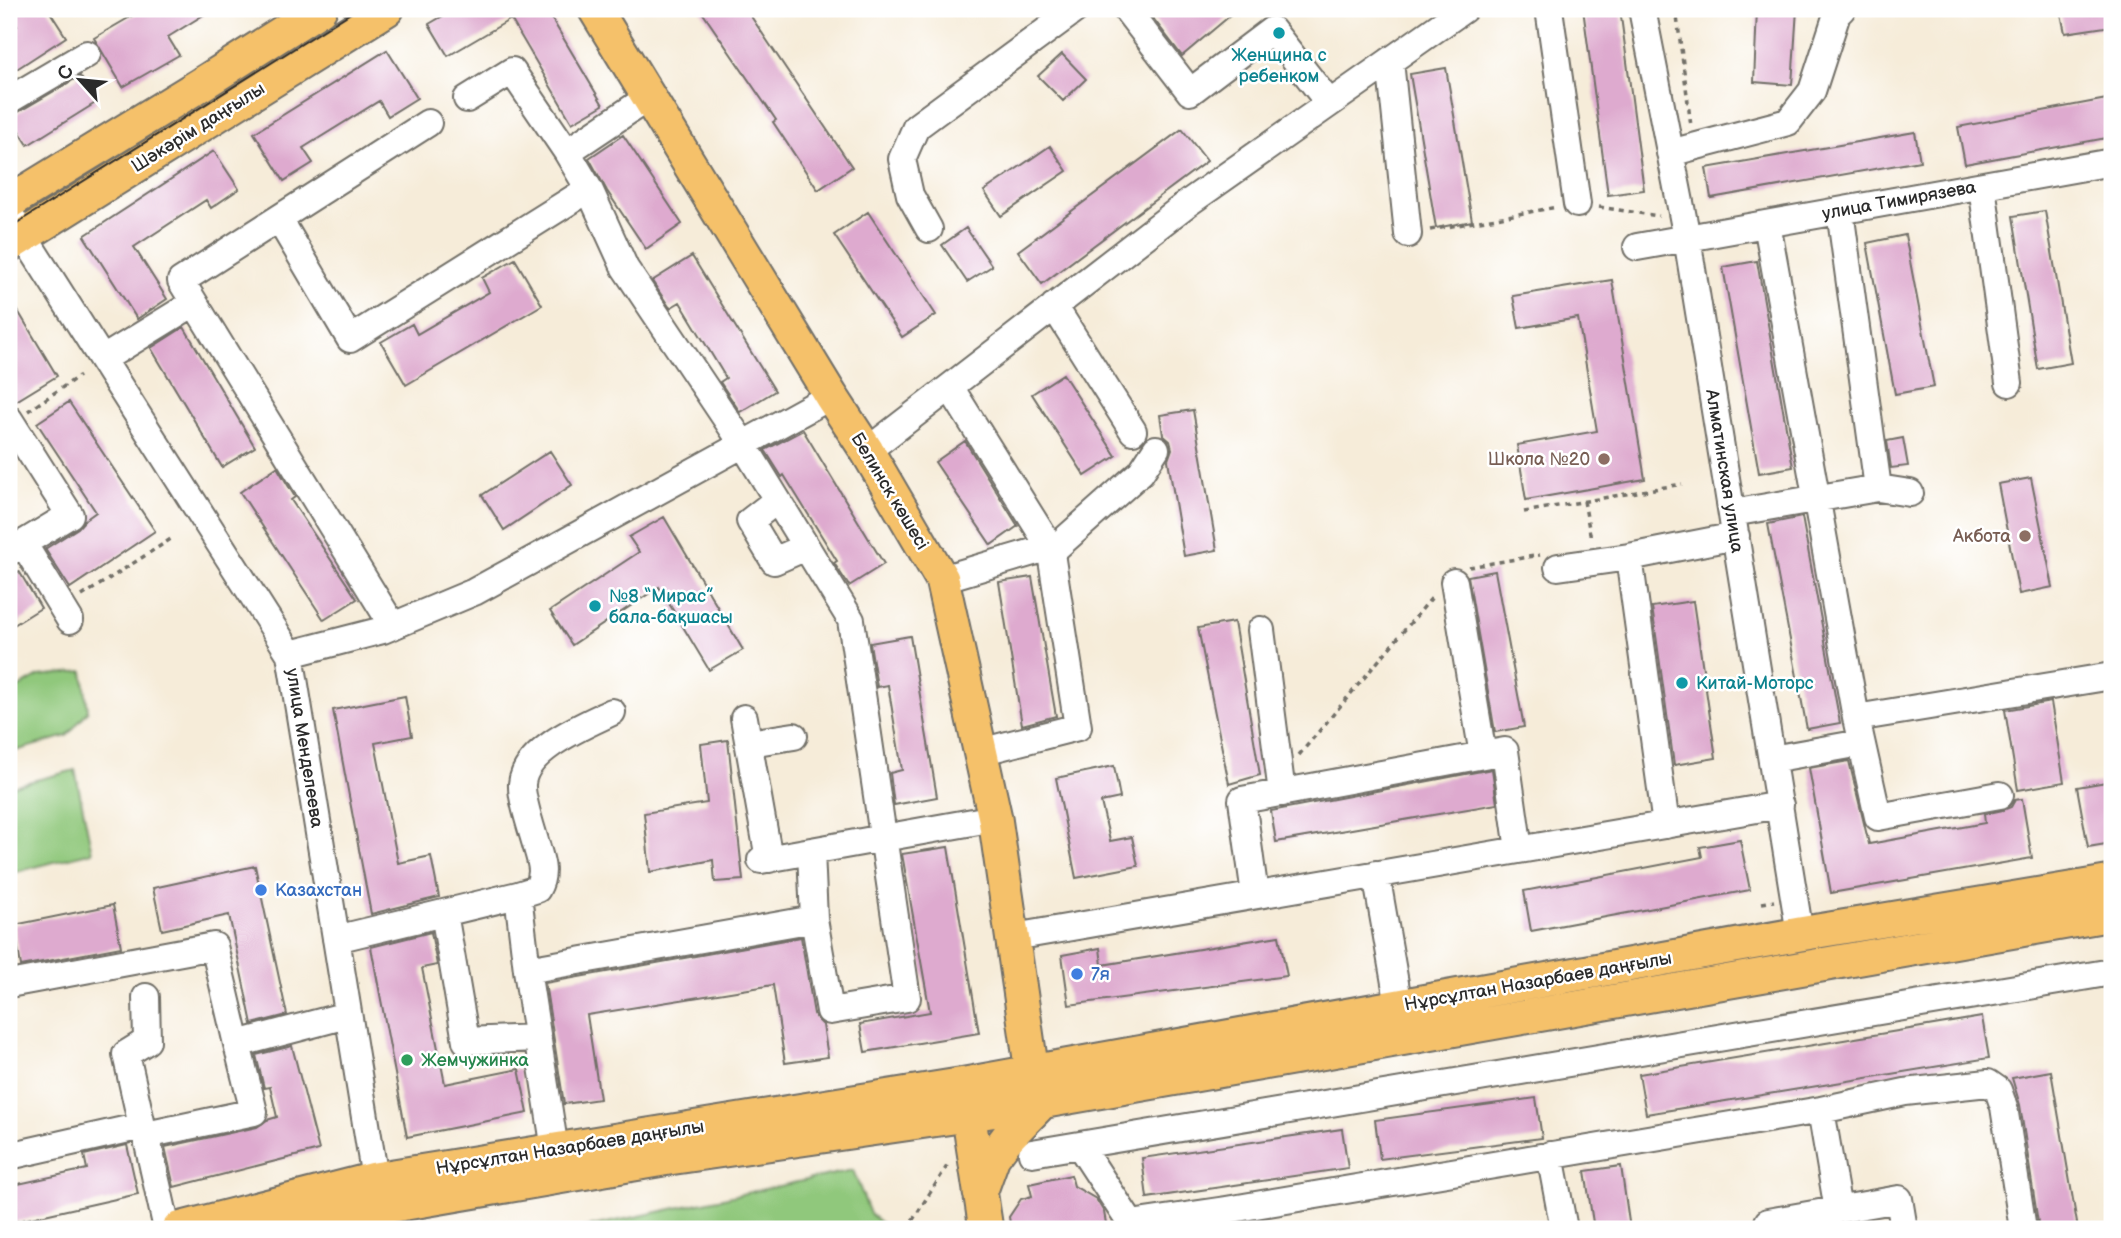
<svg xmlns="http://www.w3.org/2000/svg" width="2121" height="1238" viewBox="0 0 2121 1238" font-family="'Balsamiq Sans',sans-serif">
	<rect width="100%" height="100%" fill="#fff"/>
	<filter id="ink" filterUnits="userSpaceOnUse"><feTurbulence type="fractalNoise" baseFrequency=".0143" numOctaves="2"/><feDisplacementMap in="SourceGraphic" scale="14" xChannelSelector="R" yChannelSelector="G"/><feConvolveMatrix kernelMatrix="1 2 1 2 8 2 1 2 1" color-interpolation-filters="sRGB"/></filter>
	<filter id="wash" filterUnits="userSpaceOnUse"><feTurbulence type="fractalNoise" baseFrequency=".00686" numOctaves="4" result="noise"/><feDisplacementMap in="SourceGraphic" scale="28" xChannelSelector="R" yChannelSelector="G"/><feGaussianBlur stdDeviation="1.57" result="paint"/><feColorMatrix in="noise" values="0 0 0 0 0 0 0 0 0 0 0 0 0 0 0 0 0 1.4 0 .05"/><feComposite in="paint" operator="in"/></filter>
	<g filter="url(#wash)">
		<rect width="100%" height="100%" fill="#f6ecd9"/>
		<path fill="#90c87b" stroke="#5e7a53" stroke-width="2" d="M83,671l5,40 -21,25 -58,17v-60l30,-17z
			M75,770l17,82 -83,22v-87z
			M853,1170l17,44 18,15h-309z"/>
		<g id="blocks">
			<path fill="#deaacf" d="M9,9h39l18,28 -57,37v-42l8,-6 -8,-12z
				M144,9h69l-45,28 11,18 -56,32 -29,-49z
				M455,9h91l57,96 -31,18 -61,-104 -63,37 -19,-32z
				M700,9h46l106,158 -34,23 -45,-68 3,-2z
				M1146,9h92l-56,47z
				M1583,9h37l24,181 -36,5z
				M1757,9h40l-5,76 -38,-3z
				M2060,9h52v17l-47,7z
				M387,50l30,48 -29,18 -9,-15 -76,47 10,15 -29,18 -30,-48z
				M1062,54l24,25 -23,22 -25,-25z
				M1446,68l26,153 -36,7 -26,-154z
				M80,76l17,26 -69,43 -18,-28z
				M2112,98v39l-147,27 -7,-37z
				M1182,129l25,32 -165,123 -24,-33z
				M1915,132l5,29 -209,37 -5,-30z
				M623,135l59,89 -36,25 -39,-58 -18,-33z
				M1050,146l17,25 -66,45 -17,-25z
				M214,151l25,38 -28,19 -5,-8 -72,47 33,52 -30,20 -53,-83z
				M2045,211l26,152 -33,6 -25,-153z
				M868,212l68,103 -34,22 -68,-102z
				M966,228l26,38 -25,16 -25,-37z
				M1905,235l29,152 -39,7 -28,-151z
				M692,256l83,135 -35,21 -20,-30 6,-4 -46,-76 -10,6 -18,-27z
				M515,259l27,46 -136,80 -25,-43 31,-18 5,10 72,-42 -7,-14z
				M1757,261l36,206 -34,6 -36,-206z
				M1612,280l33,199 -119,21 -9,-55 80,-14 -19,-113 -59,10 -6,-32z
				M9,296l48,80 -41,25 -7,-13z
				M184,327l71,120 -33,20 -71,-119z
				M1063,374l53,82 -31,20 -53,-82z
				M69,402l86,129 -85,57 -25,-39 33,-21 7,-8 11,-8 -59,-89z
				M1193,410l24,140 -33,6 -16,-96 4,-11 -2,-8 -7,-6 -3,-20z
				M803,430l81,134 -35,22 -15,-23 3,-2 -53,-86 -2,2 -17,-27z
				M1903,438l5,28 -17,2 -4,-27z
				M965,441l53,85 -27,19 -56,-83z
				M550,451l22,34 -68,45 -22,-35z
				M277,467l18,30 -4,3 66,99 -33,21 -84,-128z
				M2031,478l22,109 -34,7 -21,-110z
				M664,517l79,133 -34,20 -50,-83 -87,58 -22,-34 89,-59 -10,-15z
				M1802,517l38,206 -33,6 -39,-205z
				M19,571l22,37 -32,20v-51z
				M1495,571l29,156 -29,5 -27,-156z
				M1032,577l24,139 -34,9 -23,-143z
				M1693,601l23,157 -42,7 -22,-158z
				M1234,622l26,153 -31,9 -31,-156z
				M910,636l27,161 -43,8 -4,-32 12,-3 -14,-85 -11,2 -7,-44z
				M405,696l7,40 -37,7 23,120 33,-7 8,41 -68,17 -38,-204z
				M2051,702l13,80 -46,8 -13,-80z
				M728,740l15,140 -28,2 -2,-22 -63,12 -6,-59 63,-10 -6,-59z
				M1849,761l20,83 116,-21 -1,-9 19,-4 8,-3 4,-7 7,-1 10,59 -201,35 -22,-125z
				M1114,766l6,32 -19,4 9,39 22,-4 6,29 -62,12 -20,-100z
				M1492,769l5,35 -221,38 -5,-31z
				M2112,781v62l-24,4 -11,-60z
				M1740,840l10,50 -219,41 -7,-40 178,-34 -2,-10z
				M948,847l31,186 -114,19 -5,-28 70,-12 -28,-158z
				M255,866l32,149 -35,9 -23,-109 -67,15 -9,-42z
				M113,905l8,42 -100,19 -7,-41z
				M431,932l6,33 -15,3 23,116 74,-15 9,44 -121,24 -36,-190z
				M1279,936l8,40 -218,29 -7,-50 38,-7 2,17z
				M801,937l13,77 4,6 5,5 5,32 -43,6 -12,-78 -186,30 13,84 -36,5 -19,-121z
				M1982,1017l7,41 -343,56 -7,-40z
				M292,1046l27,104 -145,37 -9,-40 92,-20 10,-7 10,-3 -7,-30 -6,1 -8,-33z
				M2051,1071l27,158h-39l-19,-124 -8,-27z
				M1536,1098l6,40 -162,21 -5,-39z
				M1342,1129l6,39 -201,30 -5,-40z
				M127,1145l11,49 -129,29v-37l78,-17 -3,-14z
				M1621,1166l9,63h-36l-9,-58z
				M1071,1175l3,11 22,13 8,13 3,17h-96l-2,-12 12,-18 11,-3 -3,-12z"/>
		</g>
	</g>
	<g filter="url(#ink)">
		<use href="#blocks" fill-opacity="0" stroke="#726f68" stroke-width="2"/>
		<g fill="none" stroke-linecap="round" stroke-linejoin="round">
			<defs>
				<path id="minor" d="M1126,9l64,83 82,-62 57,73
					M1549,9l28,195
					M1642,9l45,229 113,696
					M1390,61l18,173
					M467,99l45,-28 55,81 82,-55
					M9,100l78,-46
					M567,152l22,37 36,79 118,176 108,176 56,378 -77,13 -16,-92
					M1670,153l118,-31 24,-31 25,-77 5,-5
					M1982,186l27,197
					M1840,211l38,277
					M9,213l281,441 85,525 5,16
					M279,219l71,120 239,-150
					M1767,224l89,494
					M929,229l-19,-34 -8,-36 14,-32 160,-118
					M1637,247l475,-85
					M1054,306l79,125
					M103,359l91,-56
					M950,387l100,160
					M9,419l61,96 -61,37
					M867,451l321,-248 276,-194
					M777,500l-27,21 24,40 32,-14
					M1732,513l146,-25 32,5
					M23,543l47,77
					M1051,552l90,-80 15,-23
					M1558,567l71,-10
					M942,579l108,-32 28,180 -98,25
					M1454,582l29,173
					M393,626l-212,-345 247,-158
					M1261,630l21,163
					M290,654l93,-24 91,-38 357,-196
					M744,718l25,141
					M749,743l45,-7
					M1772,759l89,-16
					M2000,795l-122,22 -22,-99 256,-42
					M1666,825l-37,-268 107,-21
					M761,860l234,-42
					M1376,874l23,132
					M518,895l19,-6c8,-14 5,-25 0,-41 -4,-15 -16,-49 -15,-64 3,-35 63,-59 90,-72
					M1255,895l-13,-95 263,-49 14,99
					M444,913l22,128 72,-3
					M1014,937l766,-132
					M336,939l182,-44 9,75
					M9,984l205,-38 23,98
					M1821,1110l17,100
					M142,1126l-16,-72 21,-13 -1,-44
					M1080,1146l51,78 95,-14 595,-100 84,-18 83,-9 10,7 6,17 19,122
					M555,1150l-28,-180 287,-51 -3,-68
					M1032,1153l1080,-181
					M1550,1155l14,74
					M9,1156l133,-30 4,9
					M167,1229l-21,-94 108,-23 -17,-68 110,-29
					M1770,1229l-2,-7 131,-23 5,30"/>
				<path id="major" d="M595,9l236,387 36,55 75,128 53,239 40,275
					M9,202l191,-117 120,-76
					M9,245l378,-236
					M965,1093l21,136
					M980,1193l13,-36 15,-20 35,-36
					M179,1229l196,-50 590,-95 835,-150 312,-52
					M284,1229l99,-22 286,-49 298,-43 1145,-201"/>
			</defs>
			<use href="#minor" stroke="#726f68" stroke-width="30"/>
			<use href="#major" stroke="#726f68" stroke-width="37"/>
			<path stroke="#726f68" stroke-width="3.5" stroke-dasharray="5 5" stroke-linecap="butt" d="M1676,9l15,117
				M1599,207l60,9
				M1430,230l127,-23
				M28,411l51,-35
				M1584,501l7,38
				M1524,512l158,-28
				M1469,567l71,-12
				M82,596l92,-59
				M1299,755l135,-160
				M1762,903l12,-2
				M907,1229l42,-66"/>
			<use href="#minor" stroke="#fff" stroke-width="26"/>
			<use href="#major" stroke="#f5c16b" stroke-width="33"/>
			<path stroke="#2b2b2b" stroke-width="2" d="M9,228l348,-219"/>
		</g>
	</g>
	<g fill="#0f9aa8" stroke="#fff" stroke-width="2.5">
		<circle cx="1279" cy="33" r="7"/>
		<circle cx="595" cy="606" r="7"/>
		<circle cx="1682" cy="683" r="7"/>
	</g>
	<g fill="#8d6e63" stroke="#fff" stroke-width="2.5">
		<circle cx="1604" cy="459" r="7"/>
		<circle cx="2025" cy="536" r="7"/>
	</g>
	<g fill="#3f7fe0" stroke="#fff" stroke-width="2.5">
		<circle cx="261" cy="890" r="7"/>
		<circle cx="1077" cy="974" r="7"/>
	</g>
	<circle fill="#2e9e5b" stroke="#fff" stroke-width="2.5" cx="407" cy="1060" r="7"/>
	<g text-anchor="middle" stroke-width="5" stroke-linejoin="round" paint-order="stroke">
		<g font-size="18" fill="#0d838f" stroke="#fff" text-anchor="start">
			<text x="1279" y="61" text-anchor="middle">Женщина с<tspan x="1279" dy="21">ребенком</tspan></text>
			<text x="609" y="602">№8 “Мирас”<tspan x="609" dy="21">бала-бақшасы</tspan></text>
			<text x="1696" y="689">Китай-Моторс</text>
		</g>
		<g font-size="18" fill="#2b2b2b" stroke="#fff">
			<text transform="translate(198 127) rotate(-32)" y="6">Шәкәрім даңғылы</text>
			<text transform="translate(1899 200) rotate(-10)" y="6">улица Тимирязева</text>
			<text transform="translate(1725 471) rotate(81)" y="6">Алматинская улица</text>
			<text transform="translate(890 491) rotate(59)" y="6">Белинск көшесі</text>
			<text transform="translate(305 748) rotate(81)" y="6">улица Менделеева</text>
			<text transform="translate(1538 981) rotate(-10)" y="6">Нұрсұлтан Назарбаев даңғылы</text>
			<text transform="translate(570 1147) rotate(-9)" y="6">Нұрсұлтан Назарбаев даңғылы</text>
		</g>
		<g font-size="18" fill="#785e54" stroke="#fff" text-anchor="end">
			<text x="1590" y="465">Школа №20</text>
			<text x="2011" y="542">Акбота</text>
		</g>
		<g font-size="18" fill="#366cbe" stroke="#fff" text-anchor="start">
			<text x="275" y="896">Казахстан</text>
			<text x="1091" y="980">7я</text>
		</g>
		<g font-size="18" fill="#27864d" stroke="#fff" text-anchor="start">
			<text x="421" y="1066">Жемчужинка</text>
		</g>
	</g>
	<rect width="2121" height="1238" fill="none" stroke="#fff" stroke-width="35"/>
	<g transform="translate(80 80) rotate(297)" stroke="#ffffff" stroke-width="5" paint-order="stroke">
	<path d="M0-5L12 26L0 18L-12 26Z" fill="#2b2b2b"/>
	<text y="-10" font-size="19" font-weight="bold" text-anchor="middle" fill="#2b2b2b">С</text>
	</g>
</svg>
